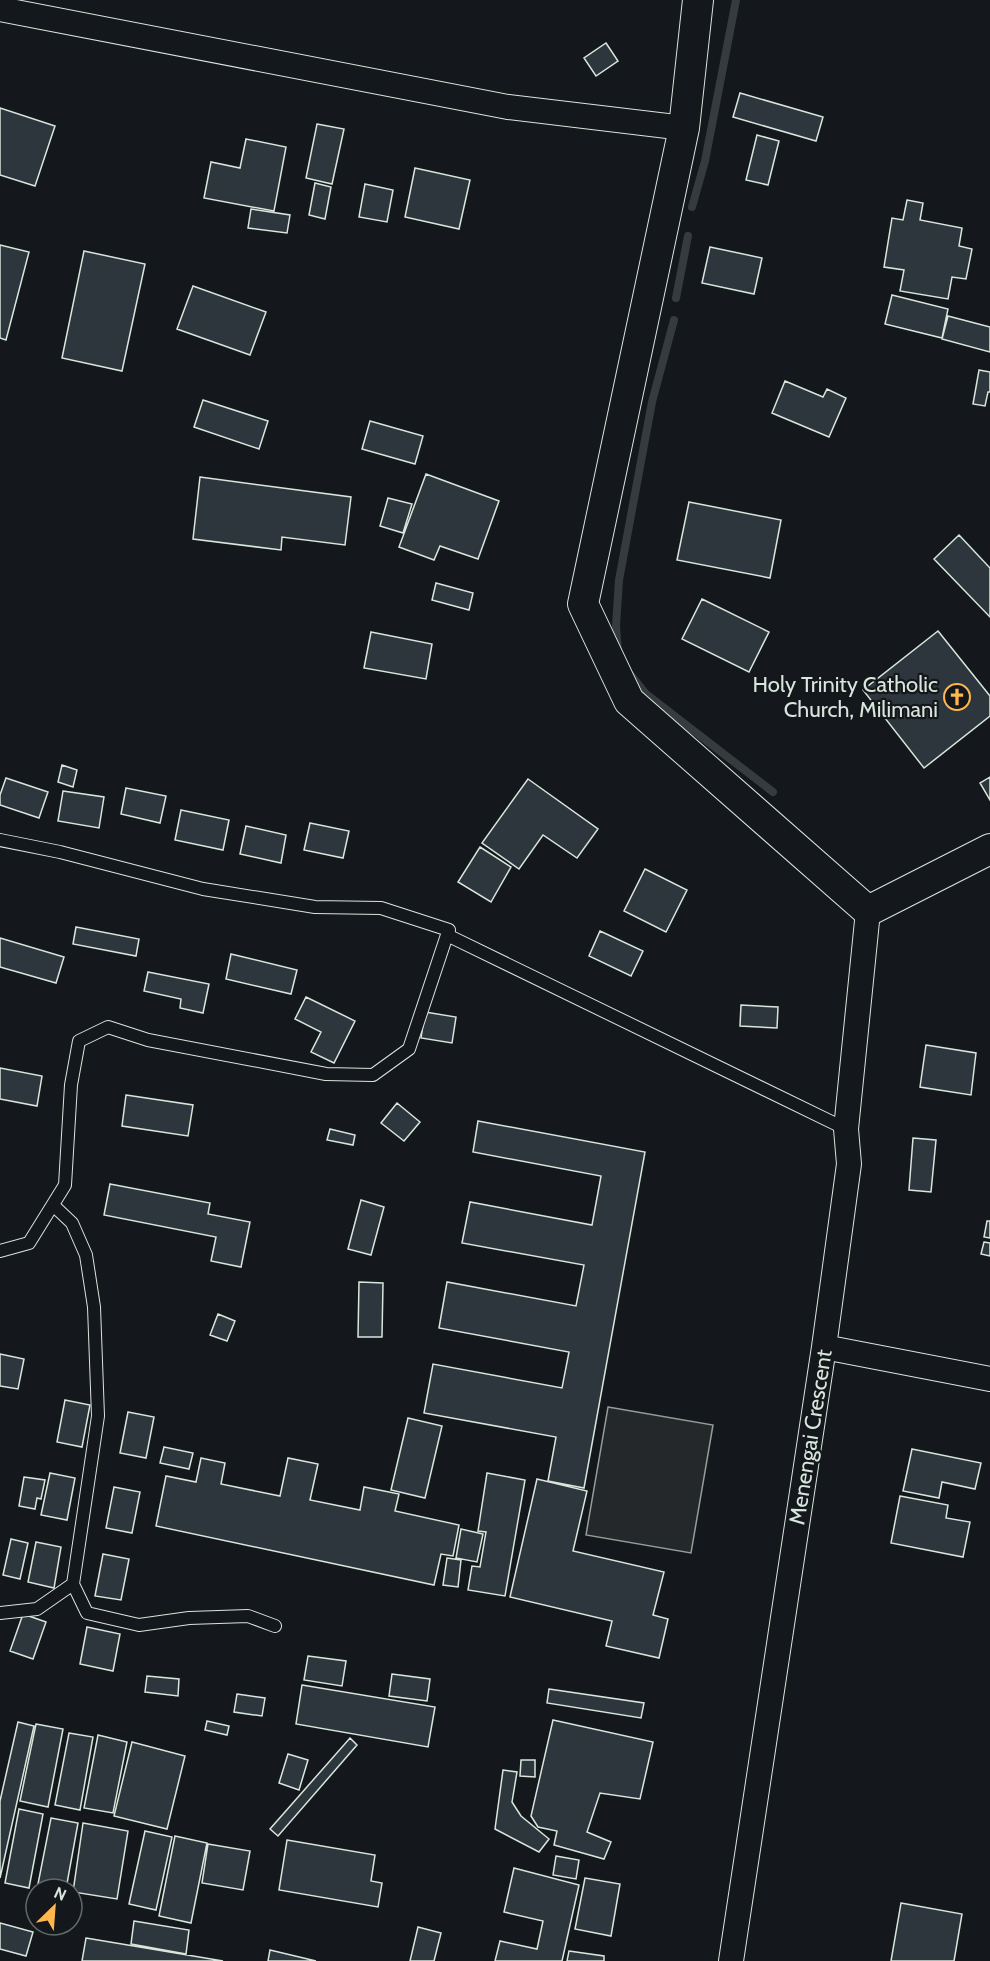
<svg xmlns="http://www.w3.org/2000/svg" width="990" height="1961" viewBox="0 0 990 1961" font-family="Cabin,sans-serif">
	<rect width="100%" height="100%" fill="#14181c"/>
	<path fill="#24282b" stroke="#939e99" stroke-width="1.5" d="M608,1407l105,18 -22,128 -105,-18z"/>
	<g fill="none" stroke-linecap="round" stroke-linejoin="round">
		<path stroke="#363b3e" stroke-width="8" d="M692,207l13,-46 31,-161
			M676,298l12,-62
			M618,653l-2,-27 3,-46 33,-178 22,-82
			M630,674l16,20 127,98"/>
	</g>
	<path fill="#2c363c" stroke="#d8e6dc" stroke-width="1.5" d="M606,43l12,18 -22,15 -12,-18z
		M740,93l83,24 -7,24 -83,-24z
		M0,108l55,18 -20,60 -35,-11z
		M317,124l27,5 -12,55 -26,-6z
		M757,135l22,6 -11,44 -22,-5z
		M246,139l40,8 -12,64 -70,-13 7,-36 29,6z
		M415,168l55,12 -11,49 -54,-12z
		M315,183l16,4 -6,32 -16,-4z
		M365,184l28,6 -6,32 -28,-5z
		M907,200l16,3 -3,17 42,8 -3,18 13,3 -6,30 -14,-2 -4,22 -48,-8 4,-21 -20,-3 8,-49 11,2z
		M251,209l39,6 -3,18 -39,-5z
		M0,245l29,7 -23,88 -6,-2z
		M710,247l52,11 -8,36 -52,-11z
		M84,251l61,13 -23,107 -60,-13z
		M193,286l73,26 -16,43 -73,-26z
		M892,295l56,14 -6,29 -57,-14z
		M948,316l42,11v25l-48,-13z
		M979,370l11,2v20h-2l-3,14 -12,-2z
		M785,381l38,16 4,-8 19,9 -17,39 -57,-24z
		M203,400l65,21 -9,28 -65,-22z
		M370,421l53,15 -8,28 -53,-15z
		M426,474l73,27 -21,58 -38,-13 -6,14 -35,-13z
		M200,477l151,20 -6,48 -63,-8 -1,13 -88,-11z
		M388,498l24,6 -9,29 -23,-7z
		M689,502l92,18 -11,58 -93,-18z
		M959,535l31,33v49l-56,-58z
		M436,583l37,10 -4,17 -37,-10z
		M702,599l67,33 -20,40 -67,-33z
		M938,631l52,65v20l-66,52 -61,-78z
		M371,632l61,12 -6,35 -62,-11z
		M62,765l15,5 -4,17 -15,-5z
		M990,777v23l-10,-17z
		M6,778l42,14 -9,26 -39,-13v-10z
		M528,779l70,50 -21,29 -34,-23 -24,34 -37,-26z
		M126,788l40,8 -6,27 -39,-9z
		M63,791l41,6 -5,31 -41,-7z
		M181,810l48,10 -6,30 -48,-10z
		M310,823l39,8 -6,27 -39,-8z
		M246,826l40,9 -5,28 -41,-9z
		M480,847l31,20 -20,35 -33,-20z
		M645,869l42,21 -21,42 -42,-21z
		M76,927l63,12 -3,17 -63,-12z
		M600,931l43,20 -12,25 -42,-20z
		M0,938l64,19 -8,26 -56,-16z
		M231,954l66,16 -6,24 -65,-15z
		M148,972l61,12 -6,29 -23,-5 1,-9 -37,-8z
		M306,997l49,24 -21,42 -23,-11 10,-20 -26,-13z
		M741,1005l37,2 -1,21 -37,-2z
		M425,1012l31,5 -4,26 -31,-5z
		M926,1045l50,8 -5,42 -51,-8z
		M0,1068l42,8 -5,30 -37,-7z
		M126,1095l67,10 -5,31 -66,-10z
		M397,1103l23,19 -16,19 -23,-18z
		M478,1121l167,31 -61,336 -36,-7 8,-44 -132,-24 9,-49 129,24 7,-36 -130,-24 8,-46 129,24 8,-41 -122,-22 8,-41 122,23 9,-49 -128,-24z
		M330,1129l25,6 -2,10 -26,-5z
		M913,1138l23,2 -5,52 -22,-2z
		M110,1184l100,19 -2,11 42,8 -9,45 -30,-6 5,-24 -112,-22z
		M361,1200l23,7 -13,48 -23,-6z
		M987,1221h3v17l-6,-1z
		M984,1242l6,1v13l-9,-2z
		M359,1282l24,1 -1,54h-24z
		M218,1314l17,7 -8,20 -17,-6z
		M0,1354l24,5 -6,30 -18,-3z
		M65,1400l25,5 -8,42 -25,-5z
		M128,1412l26,5 -8,41 -26,-5z
		M408,1418l34,8 -17,72 -34,-8z
		M164,1447l29,6 -4,16 -29,-6z
		M912,1449l69,14 -6,26 -33,-7 -3,16 -36,-7z
		M201,1458l24,5 -4,21 59,12 8,-38 30,6 -8,36 50,10 4,-23 35,7 -4,17 64,14 -6,31 -12,-2 -7,31 -278,-59 10,-50 30,6z
		M50,1473l25,5 -8,42 -26,-5z
		M487,1473l38,7 -20,116 -37,-6 4,-24 8,1 6,-35 -8,-1z
		M24,1477l21,3 -4,19 -4,-1 -2,11 -16,-3z
		M537,1479l50,12 -14,60 91,21 -11,43 15,4 -9,39 -53,-12 6,-25 -102,-24z
		M114,1487l26,5 -8,41 -26,-5z
		M900,1496l48,9 -2,13 24,4 -7,35 -72,-14z
		M461,1529l22,5 -6,28 -21,-4z
		M11,1539l17,4 -8,36 -17,-4z
		M36,1542l25,5 -7,41 -26,-6z
		M103,1554l26,5 -8,41 -26,-4z
		M447,1558l14,2 -3,27 -15,-2z
		M23,1614l23,8 -13,37 -23,-8z
		M87,1627l33,7 -7,37 -33,-7z
		M308,1656l38,5 -4,25 -38,-6z
		M392,1674l38,5 -3,22 -38,-5z
		M147,1676l32,3 -1,17 -33,-4z
		M302,1685l133,22 -7,40 -132,-23z
		M549,1689l95,14 -3,15 -94,-15z
		M237,1694l28,4 -3,18 -28,-4z
		M553,1720l100,22 -13,57 -40,-6 -13,39 24,10 -7,17 -50,-14 3,-14 -19,-4 -7,-11z
		M207,1721l22,5 -2,9 -22,-5z
		M18,1722l16,4 -34,152v-77z
		M36,1724l27,5 -15,78 -28,-6z
		M69,1733l24,4 -13,73 -25,-5z
		M98,1735l29,7 -14,71 -29,-5z
		M350,1738l7,7 -79,91 -8,-7z
		M132,1742l53,14 -18,73 -53,-13z
		M288,1754l20,6 -9,30 -20,-7z
		M521,1760h14v17l-15,-1z
		M503,1770l14,2 -5,30 9,14 28,23 -10,13 -44,-23z
		M19,1809l24,5 -14,74 -24,-5z
		M51,1818l27,5 -12,66h-29z
		M83,1823l45,8 -11,68 -44,-7z
		M145,1831l27,6 -16,73 -27,-6z
		M175,1836l32,7 -16,80 -32,-7z
		M287,1840l88,15 -4,26 11,2 -4,24 -99,-17z
		M208,1844l42,7 -7,39 -41,-7z
		M556,1856l23,4 -3,19 -23,-4z
		M514,1868l65,17 -17,76h-67l5,-20 37,8 6,-28 -39,-9z
		M585,1878l35,6 -9,52 -36,-7z
		M901,1903l61,11 -8,47h-63z
		M134,1921l55,9 -3,24 -55,-10z
		M0,1923l33,9 -7,24 -26,-7z
		M418,1927l23,6 -7,28h-24z
		M86,1938l137,23h-141z
		M270,1950l46,11h-48z
		M569,1951l35,5v5h-37z"/>
	<g fill="none" stroke-linecap="round" stroke-linejoin="round">
		<defs>
			<path id="service" d="M0,840l60,12 143,37 112,18 66,1 68,22 -2,5 399,194
				M53,1205l19,18 14,32 8,52 4,109 -25,168 14,29 52,12 50,-7 59,-2 27,10
				M0,1251l29,-8 36,-58 6,-100 8,-44 29,-14 40,13 178,34 47,1 36,-26 38,-114
				M0,1613l37,-4 36,-25"/>
			<path id="minor" d="M0,9l508,98 176,21
				M824,1347l166,32
				M731,1961l93,-614 25,-183 -3,-35 22,-218"/>
			<path id="tertiary" d="M698,0l-14,128 -101,476 46,97 239,210 122,-62"/>
		</defs>
		<use href="#service" stroke="#d8e6dc" stroke-width="14"/>
		<use href="#minor" stroke="#d8e6dc" stroke-width="26"/>
		<use href="#tertiary" stroke="#d8e6dc" stroke-width="32"/>
		<use href="#service" stroke="#14181c" stroke-width="12"/>
		<use href="#minor" stroke="#14181c" stroke-width="24"/>
		<use href="#tertiary" stroke="#14181c" stroke-width="30"/>
	</g>
	<defs>
		<symbol id="church-ring" viewBox="-11 -11 22 22"><circle r="9.5" fill="#14181c" stroke="#ffb74d" stroke-width="1.5"/><path d="M-1.2-6h2.4v3.5h3.3v2.4h-3.3V6h-2.4V-.1h-3.3v-2.4h3.3Z" fill="#ffb74d"/></symbol>
	</defs>
	<g fill-rule="evenodd">
		<use href="#church-ring" x="942" y="682" width="30" height="30"/>
	</g>
	<g text-anchor="middle" stroke-width="4.5" stroke-linejoin="round" paint-order="stroke">
		<g font-size="22" fill="#d8e6dc" stroke="#14181c" text-anchor="end">
			<text x="938" y="692">Holy Trinity Catholic<tspan x="938" dy="25">Church, Milimani</tspan></text>
		</g>
		<g font-size="22" fill="#d8e6dc" stroke="#14181c">
			<text transform="translate(810 1437) rotate(-81)" y="8">Menengai Crescent</text>
		</g>
	</g>
	<g transform="translate(54 1907) rotate(25)"><circle r="28" fill="#14181c" stroke="#626a69" stroke-width="1.5"/>
	<path d="M0-4.5L10 22L0 15L-10 22Z" fill="#ffb74d"/>
	<text y="-9" font-size="16" font-weight="bold" text-anchor="middle" fill="#d8e6dc">N</text>
	</g>
</svg>
